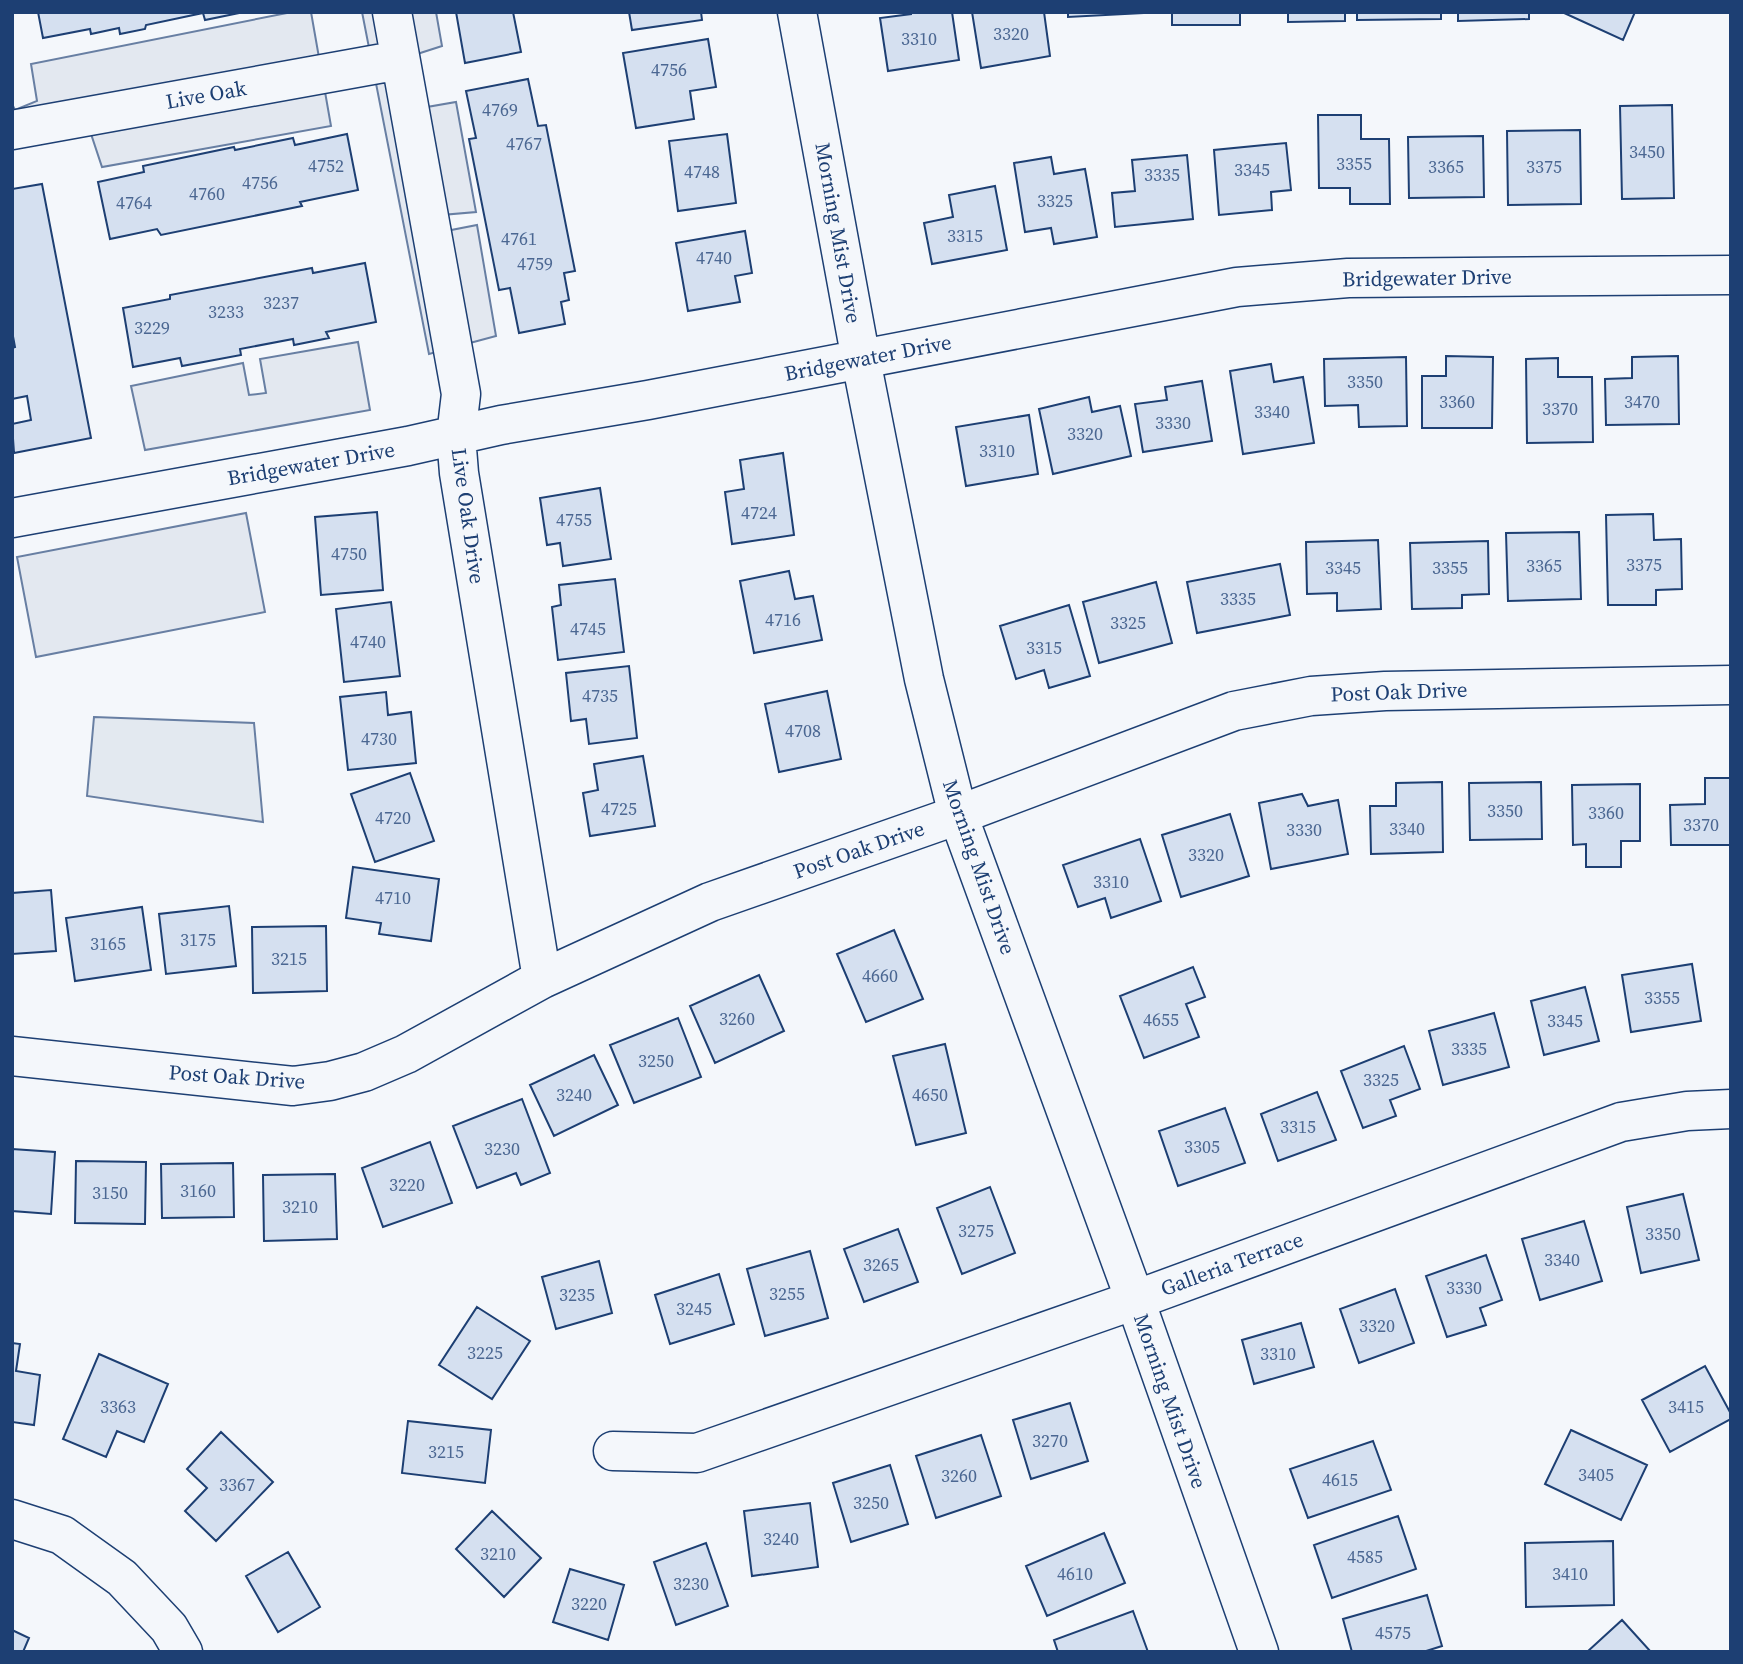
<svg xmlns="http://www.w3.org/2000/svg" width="1743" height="1664" viewBox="0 0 1743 1664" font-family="'Source Serif 4',serif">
	<rect width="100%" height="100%" fill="#f4f7fb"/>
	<path fill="#e3e9f0" stroke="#687fa3" stroke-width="2" d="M94,717l160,6 9,99 -176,-26z"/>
	<path fill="#e3e8f0" stroke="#687fa3" stroke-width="2" d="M292,12h19l20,114 -229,41 -12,-36 -78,16v-43l3,6 22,-9 -6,-37z
		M362,12h74l6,34 -31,10 10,52 35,-6 20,110 -34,3 4,16 31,-6 19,111 -67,18z
		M358,342l12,68 -225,40 -14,-64 112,-23 6,32 17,-2 -6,-34z
		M246,513l19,99 -229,45 -19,-100z"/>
	<path fill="#d5e0f0" stroke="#1d3f73" stroke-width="2" d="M38,12h206l-39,8 -2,-7 -57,12 -1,4 -25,5 -1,-6 -28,6 -1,-5 -47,9z
		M456,12h57l8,40 -56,11z
		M629,12h72l1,8 -70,10z
		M911,12h41l7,48 -71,11 -8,-53 31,-4z
		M972,12h72l6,44 -69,12z
		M1068,12h75v1l-75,4z
		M1172,12h68v13h-68z
		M1288,12h57v9l-57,1z
		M1357,12h84v7l-84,1z
		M1458,12h71v7l-71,2z
		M1562,12h73l-12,28z
		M708,39l8,48 -26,4 4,28 -58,9 -13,-75z
		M528,79l10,47 8,-1 29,146 -11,2 5,27 -8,2 4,22 -46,9 -9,-45 -11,2 -30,-151 7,-1 -10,-47z
		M1672,105l2,93 -52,1 -2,-93z
		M1318,115h43v24h28l1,65h-40v-16h-31z
		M1580,130l1,74 -73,1 -1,-74z
		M347,134l11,56 -58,12 2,4 -141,29 -4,-6 -47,10 -12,-57 46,-10 -1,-6 91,-19 1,3 58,-12 2,7z
		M727,134l9,69 -58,8 -9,-70z
		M1483,136l1,61 -75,1 -1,-61z
		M1286,143l5,47 -20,2 1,18 -53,5 -5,-65z
		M1187,155l6,64 -78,8 -3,-34 23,-2 -3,-31z
		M1051,157l3,17 31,-5 12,68 -43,7 -3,-16 -26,4 -11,-69z
		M42,184l49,254 -77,15 -2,-29 19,-4 -4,-24 -15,3v-51l3,-1 -3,-16v-142z
		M995,186l12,64 -75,14 -8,-41 29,-6 -4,-22z
		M745,231l7,42 -17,3 5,26 -52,9 -12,-68z
		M365,263l11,59 -50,10 3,6 -35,7 -1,-6 -53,10 1,6 -59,11 -2,-8 -47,9 -10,-59 47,-9v-4l142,-27 1,5z
		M1446,356l47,1 -1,71h-70v-52h24z
		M1678,356l1,68 -73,1 -1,-46 27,-1v-21z
		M1406,357l1,69 -48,1 -1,-22 -33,1 -1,-47z
		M1558,358v19h34l1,65 -66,1 -1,-84z
		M1271,364l3,18 29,-5 11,66 -71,11 -13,-83z
		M1202,381l10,60 -69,11 -8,-48 32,-4 -2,-13z
		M1089,397l3,15 28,-6 11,50 -78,18 -14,-65z
		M1029,415l9,59 -72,12 -10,-59z
		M783,453l11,82 -62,9 -7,-52 19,-3 -4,-29z
		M600,488l11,71 -48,7 -3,-23 -13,2 -7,-47z
		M377,512l6,78 -62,5 -6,-78z
		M1653,514l1,26 27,-1 1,50 -26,1v15h-48l-2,-90z
		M1579,532l2,67 -73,2 -2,-68z
		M1378,540l3,69 -44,2v-18l-30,1 -1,-52z
		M1488,541l1,53 -27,1v13l-50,1 -2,-66z
		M1280,564l10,51 -93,18 -10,-51z
		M789,571l6,28 18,-3 9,44 -68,13 -14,-72z
		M615,579l9,73 -66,8 -6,-53 9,-2 -2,-20z
		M1156,582l16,61 -73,20 -16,-61z
		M391,602l9,74 -56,6 -8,-73z
		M1069,605l21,71 -41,12 -5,-18 -28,9 -16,-53z
		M629,666l8,72 -48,6 -3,-25 -15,2 -5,-48z
		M827,691l14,68 -62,13 -14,-68z
		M386,692l2,23 23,-3 5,51 -68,7 -8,-73z
		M643,756l12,70 -65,10 -7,-43 15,-3 -4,-26z
		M410,773l24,68 -59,21 -24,-68z
		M1705,778h26v67h-60l-1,-40 35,-1z
		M1442,782l1,70 -72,2 -1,-48h26v-23z
		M1541,782l1,57 -72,1 -1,-57z
		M1640,784v57h-19v26h-35v-23l-13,1 -1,-60z
		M1302,794l6,12 30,-6 10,54 -77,15 -12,-66z
		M1230,814l19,62 -68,21 -19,-62z
		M1140,839l21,62 -50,17 -6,-20 -27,9 -15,-42z
		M353,867l86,12 -8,62 -52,-7 2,-11 -35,-5z
		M51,890l5,61 -44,3v-61z
		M229,906l7,60 -70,8 -7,-60z
		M142,907l9,63 -76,11 -9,-63z
		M326,926l1,65 -74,2 -1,-66z
		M894,930l29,69 -57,23 -29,-68z
		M1692,964l9,57 -70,11 -9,-57z
		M1193,967l12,30 -19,7 13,33 -55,21 -24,-62z
		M759,975l25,56 -69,32 -25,-57z
		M1585,987l14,54 -55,14 -13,-54z
		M1494,1013l15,54 -66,18 -14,-54z
		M678,1018l23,59 -67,26 -24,-58z
		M945,1044l21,89 -50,12 -23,-89z
		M1404,1046l16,43 -30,11 6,16 -33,12 -22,-57z
		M594,1055l24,50 -64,31 -24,-51z
		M1317,1092l19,48 -58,21 -17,-47z
		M522,1099l28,74 -29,12 -5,-12 -39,15 -24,-62z
		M1225,1108l20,55 -67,23 -19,-55z
		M430,1142l22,61 -69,24 -21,-59z
		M12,1149l43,3 -4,62 -39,-3z
		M76,1161l70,1 -1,62 -70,-1z
		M233,1163l1,54 -72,1 -1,-54z
		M335,1174l2,65 -73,2 -1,-66z
		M990,1187l25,66 -53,21 -25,-66z
		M1683,1194l16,66 -58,13 -14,-66z
		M1584,1221l18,60 -62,19 -18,-61z
		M898,1229l20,53 -54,20 -20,-53z
		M810,1251l18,67 -63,18 -18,-67z
		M1486,1255l16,45 -22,8 6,17 -39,12 -21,-61z
		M599,1261l13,52 -56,16 -14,-52z
		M719,1274l15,50 -64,20 -15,-49z
		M1395,1289l19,54 -55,20 -19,-54z
		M477,1307l53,34 -38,58 -53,-34z
		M1301,1323l13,44 -60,17 -12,-44z
		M12,1343l8,1 -4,27 24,4 -6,50 -22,-3z
		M99,1354l69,30 -24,58 -27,-11 -11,26 -43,-18z
		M1705,1366l26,48v5l-61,33 -28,-52z
		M1070,1403l18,58 -57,18 -18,-59z
		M408,1421l83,9 -6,53 -83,-10z
		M1571,1430l76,35 -26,55 -76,-36z
		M221,1432l52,50 -57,59 -31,-30 22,-23 -20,-19z
		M981,1435l20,61 -65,22 -20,-62z
		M1373,1441l18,49 -83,28 -18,-49z
		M890,1465l18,59 -57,18 -18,-59z
		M810,1503l8,64 -66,9 -8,-65z
		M492,1511l49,47 -37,39 -48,-48z
		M1398,1516l18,53 -84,29 -18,-53z
		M1104,1533l21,50 -78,33 -21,-50z
		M1613,1541l1,64 -88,2 -1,-64z
		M706,1543l22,63 -52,19 -22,-63z
		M288,1552l32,55 -42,25 -32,-56z
		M570,1569l54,16 -16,55 -55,-18z
		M1427,1595l15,51 -19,6h-71l-9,-33z
		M1133,1611l15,41h-90l-4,-12z
		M1622,1620l29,32h-64z
		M12,1630l17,8 -6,14h-11z"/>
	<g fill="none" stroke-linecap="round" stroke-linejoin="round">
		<defs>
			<path id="minor" d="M392,12l69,382 -5,42 3,37 83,506
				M797,12l64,348 63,319 34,136 177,485 124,352
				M12,130l388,-70
				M12,518l396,-72 93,-21 147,-25 589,-113 111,-9 383,-3
				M12,1056l281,30 37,-5 34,-9 42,-18 136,-75 168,-77 248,-87 276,-104 77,-15 74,-5 346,-6
				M613,1451l84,2 438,-153 486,-178 66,-11 44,-2
				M12,1519l50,16 60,43 47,50 14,24"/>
		</defs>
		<use href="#minor" stroke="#1d3f73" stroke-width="41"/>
		<use href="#minor" stroke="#f4f7fb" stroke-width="38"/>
	</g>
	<g text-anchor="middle" stroke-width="5" stroke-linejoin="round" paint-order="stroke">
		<g font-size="18" fill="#4b6792">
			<text x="1011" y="40">3320</text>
			<text x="919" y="45">3310</text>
			<text x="669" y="76">4756</text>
			<text x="500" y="116">4769</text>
			<text x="524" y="150">4767</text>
			<text x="1647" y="158">3450</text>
			<text x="1354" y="170">3355</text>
			<text x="326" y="172">4752</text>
			<text x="1446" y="173">3365</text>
			<text x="1544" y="173">3375</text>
			<text x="1252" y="176">3345</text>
			<text x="702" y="178">4748</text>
			<text x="1162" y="181">3335</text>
			<text x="260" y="189">4756</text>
			<text x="207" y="200">4760</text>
			<text x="1055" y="207">3325</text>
			<text x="134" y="209">4764</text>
			<text x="965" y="242">3315</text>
			<text x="519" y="245">4761</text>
			<text x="714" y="264">4740</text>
			<text x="535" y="270">4759</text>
			<text x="281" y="309">3237</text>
			<text x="226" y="318">3233</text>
			<text x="152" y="334">3229</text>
			<text x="1365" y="388">3350</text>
			<text x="1457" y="408">3360</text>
			<text x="1642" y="408">3470</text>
			<text x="1560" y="415">3370</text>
			<text x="1272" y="418">3340</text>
			<text x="1173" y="429">3330</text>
			<text x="1085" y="440">3320</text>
			<text x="997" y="457">3310</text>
			<text x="759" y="519">4724</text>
			<text x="574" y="526">4755</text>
			<text x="349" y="560">4750</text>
			<text x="1644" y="571">3375</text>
			<text x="1544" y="572">3365</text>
			<text x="1343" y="574">3345</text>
			<text x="1450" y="574">3355</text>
			<text x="1238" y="605">3335</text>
			<text x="783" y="626">4716</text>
			<text x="1128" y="629">3325</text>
			<text x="588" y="635">4745</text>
			<text x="368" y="648">4740</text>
			<text x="1044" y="654">3315</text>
			<text x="600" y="702">4735</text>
			<text x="803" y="737">4708</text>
			<text x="379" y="745">4730</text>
			<text x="619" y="815">4725</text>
			<text x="1505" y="817">3350</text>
			<text x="1606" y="819">3360</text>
			<text x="393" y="824">4720</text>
			<text x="1701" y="831">3370</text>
			<text x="1407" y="835">3340</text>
			<text x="1304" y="836">3330</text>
			<text x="1206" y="861">3320</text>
			<text x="1111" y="888">3310</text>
			<text x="393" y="904">4710</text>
			<text x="198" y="946">3175</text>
			<text x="108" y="950">3165</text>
			<text x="289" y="965">3215</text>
			<text x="880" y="982">4660</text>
			<text x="1662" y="1004">3355</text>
			<text x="737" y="1025">3260</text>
			<text x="1161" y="1026">4655</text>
			<text x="1565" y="1027">3345</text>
			<text x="1469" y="1055">3335</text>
			<text x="656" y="1067">3250</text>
			<text x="1381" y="1086">3325</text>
			<text x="574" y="1101">3240</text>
			<text x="930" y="1101">4650</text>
			<text x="1298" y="1133">3315</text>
			<text x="1202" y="1153">3305</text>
			<text x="502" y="1155">3230</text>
			<text x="407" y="1191">3220</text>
			<text x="198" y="1197">3160</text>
			<text x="110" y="1199">3150</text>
			<text x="300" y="1213">3210</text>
			<text x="976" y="1237">3275</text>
			<text x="1663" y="1240">3350</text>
			<text x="1562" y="1266">3340</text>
			<text x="881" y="1271">3265</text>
			<text x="1464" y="1294">3330</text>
			<text x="787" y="1300">3255</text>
			<text x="577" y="1301">3235</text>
			<text x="694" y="1315">3245</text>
			<text x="1377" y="1332">3320</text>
			<text x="485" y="1359">3225</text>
			<text x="1278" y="1360">3310</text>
			<text x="118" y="1413">3363</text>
			<text x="1686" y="1413">3415</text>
			<text x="1050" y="1447">3270</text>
			<text x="446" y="1458">3215</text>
			<text x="1596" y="1481">3405</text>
			<text x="959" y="1482">3260</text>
			<text x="1340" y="1486">4615</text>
			<text x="237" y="1491">3367</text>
			<text x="871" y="1509">3250</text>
			<text x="781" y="1545">3240</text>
			<text x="498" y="1560">3210</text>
			<text x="1365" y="1563">4585</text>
			<text x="1075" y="1580">4610</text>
			<text x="1570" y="1580">3410</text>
			<text x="691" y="1590">3230</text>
			<text x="589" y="1610">3220</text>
			<text x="1393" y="1639">4575</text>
		</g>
		<g font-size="21" fill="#1d3f73" stroke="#f4f7fb">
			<text transform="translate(206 95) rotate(-10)" y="7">Live Oak</text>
			<text transform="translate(838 233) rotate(80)" y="7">Morning Mist Drive</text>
			<text transform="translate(1427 278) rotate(-1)" y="7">Bridgewater Drive</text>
			<text transform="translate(868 358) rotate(-11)" y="7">Bridgewater Drive</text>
			<text transform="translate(311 464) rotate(-10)" y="7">Bridgewater Drive</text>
			<text transform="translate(468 516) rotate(82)" y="7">Live Oak Drive</text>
			<text transform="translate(1399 692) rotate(-2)" y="7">Post Oak Drive</text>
			<text transform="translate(859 850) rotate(-19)" y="7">Post Oak Drive</text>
			<text transform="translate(979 867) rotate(71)" y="7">Morning Mist Drive</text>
			<text transform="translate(237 1077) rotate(4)" y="7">Post Oak Drive</text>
			<text transform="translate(1232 1264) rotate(-20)" y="7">Galleria Terrace</text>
			<text transform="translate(1170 1401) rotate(71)" y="7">Morning Mist Drive</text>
		</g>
	</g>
	<rect width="1743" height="1664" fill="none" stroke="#1d3f73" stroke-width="28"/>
</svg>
